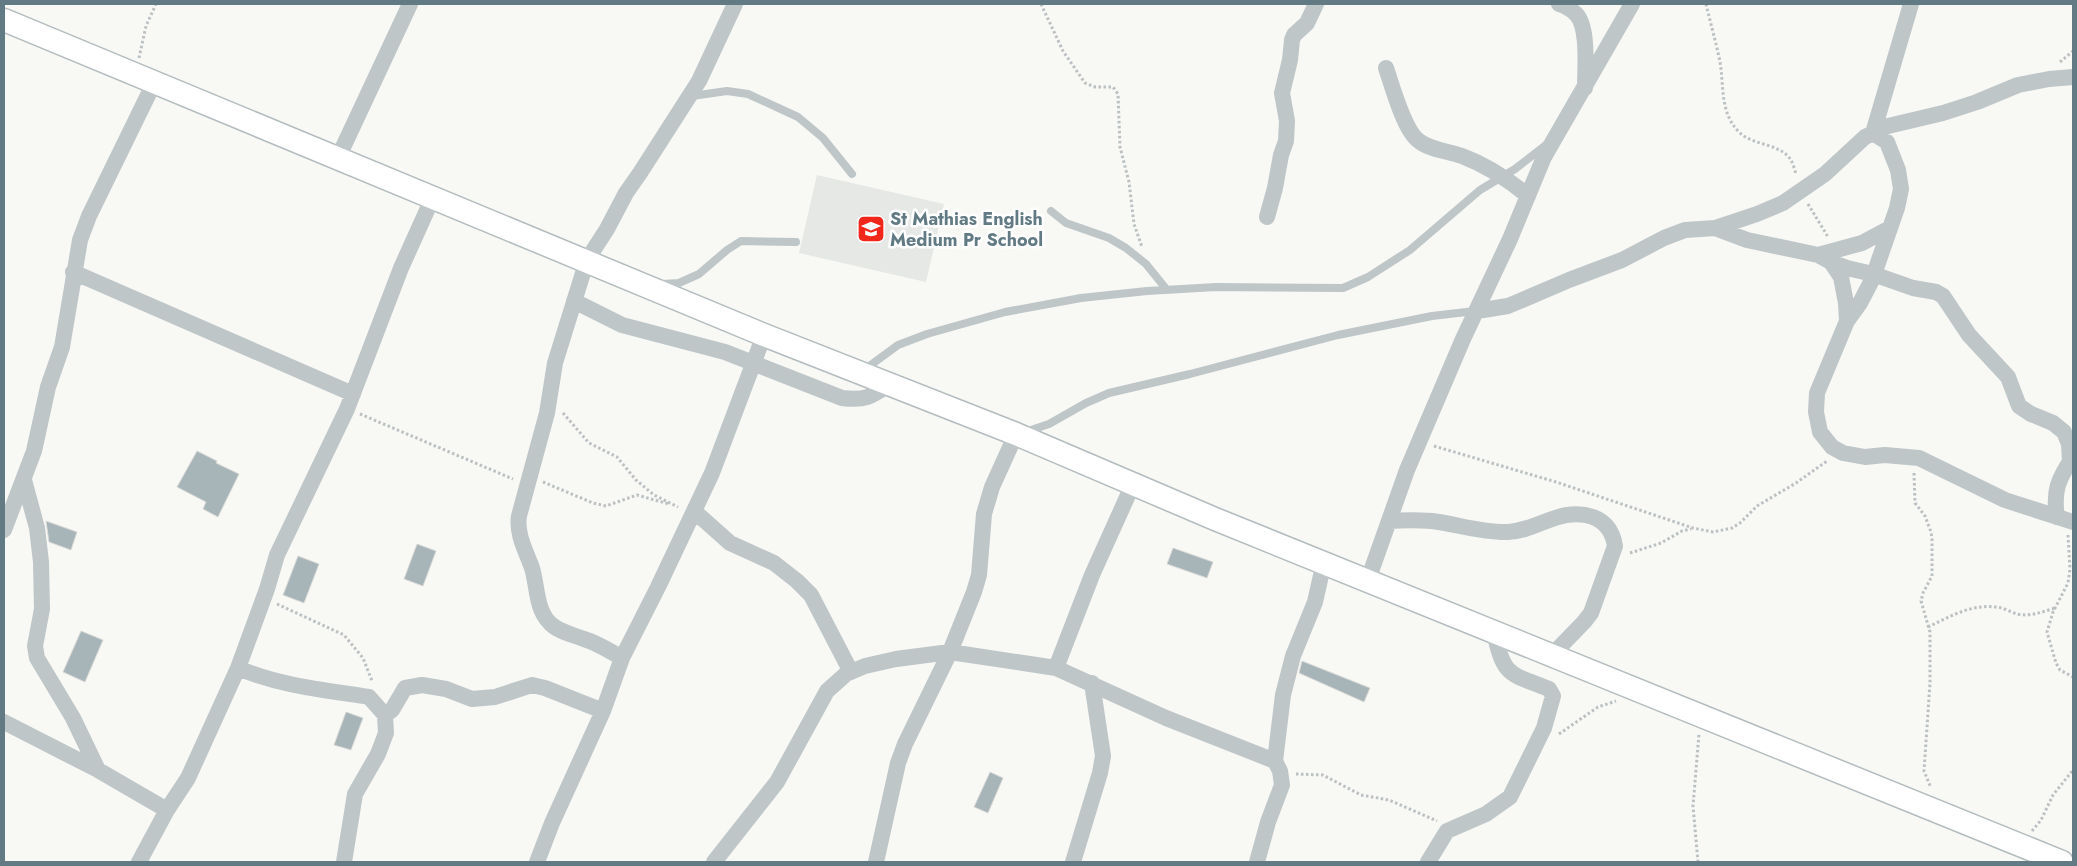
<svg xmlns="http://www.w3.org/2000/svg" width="2077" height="866" viewBox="0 0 2077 866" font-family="Jost,sans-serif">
	<rect width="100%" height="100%" fill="#f8f8f5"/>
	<path fill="#e6e8e6" d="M817,175l127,29 -18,78 -127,-29z"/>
	<path fill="#a7b4b8" stroke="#dadad8" d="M197,451l20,10 -1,2 23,11 -21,43 -15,-8 3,-7 -29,-15z
		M46,521l31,11 -6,18 -22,-8z
		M417,544l19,7 -13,35 -19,-7z
		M1173,548l40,14 -6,16 -40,-14z
		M298,556l21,8 -15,39 -21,-8z
		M81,631l22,9 -18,42 -22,-10z
		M1302,661l68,27 -6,14 -65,-29z
		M346,712l17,6 -12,32 -17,-5z
		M990,772l13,6 -15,35 -14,-6z"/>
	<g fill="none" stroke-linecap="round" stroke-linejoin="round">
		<defs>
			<path id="secondary" d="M4,20l760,315 252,99 199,85 847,343"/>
		</defs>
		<use href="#secondary" stroke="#b3bcbf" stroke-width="25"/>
		<path stroke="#bbc0c2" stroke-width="3" stroke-dasharray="2.5 2.5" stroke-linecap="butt" d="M1041,4l22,47 22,32 10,4h18l5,7 2,53 9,35 5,42 8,23
			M1706,4c4,17 9,35 13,53 6,26 -1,55 21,76 14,13 40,10 51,27 2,4 4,10 5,15
			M139,58l7,-32 10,-22
			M2060,62l13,-11
			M1808,204l20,33
			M563,413l26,30 28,14 19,23 18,15 24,12
			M360,414l153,65
			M1434,446l122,36 137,46 20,4 19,-4 8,-5 17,-17 39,-23 31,-22
			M1914,473l1,30 10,13 6,16 1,7v37l-9,17 -2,8 9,31v51l-6,88 7,17
			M543,482l50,21 13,3 31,-11 32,9
			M2068,535l2,34 -2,14 -15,29 -6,20 9,31 4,7 13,7
			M1630,553l31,-10 21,-12 9,-2
			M277,604l67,31 19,23 9,23
			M1928,627c21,-10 43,-23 67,-20 8,0 15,5 22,7 13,3 25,-2 38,-6
			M1559,734l39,-27 18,-6
			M1296,774l27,1 38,20 28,5 48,21
			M2032,831l9,-11 12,-25 20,-25
			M1698,862l-5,-56 6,-72"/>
		<path stroke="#bec6c8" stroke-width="8" d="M692,96l35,-5 21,3 50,23 25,21 29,36
			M1051,211l15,12 43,15 17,10 20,16 21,26
			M662,284l17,-1 20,-9 28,-24 14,-9 55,1
			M864,370l34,-25 29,-11 78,-22 76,-14 66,-7 69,-4 127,1 25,-11 42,-27 70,-60 35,-21 31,-24
			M1025,432l24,-8 37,-21 23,-10 81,-19 148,-39 94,-19 43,-5"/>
		<path stroke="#bec6c8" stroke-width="16" d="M1559,4c6,2 12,5 17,10 13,13 9,55 9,74
			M1386,68c6,17 18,63 33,73 11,9 30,10 43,15 24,9 47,24 66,40
			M338,158l72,-154
			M1267,217l8,-29 6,-33 5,-14 1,-20 -5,-28 8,-33 2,-20 2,-5 13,-12 9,-19
			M1715,228l32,12 71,15 13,7 10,15 5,26 1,18 -30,72 -1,19 4,20 12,15 11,6 22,4 20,-2 34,3 86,42 68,22
			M1818,255l44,-12 28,-15
			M1831,262l16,6 26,6 40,14 23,4 7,4 26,39 39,42 11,29 12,8 22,9 11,9 5,12 1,18
			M73,272l280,122
			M574,301l48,24 103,27 117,46c23,3 29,-1 48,-14
			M1477,311l31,-5 61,-26 53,-20 42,-22 21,-8 30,-2 42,-14 26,-11 42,-29 40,-37 23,-11 55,-13 34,-11 41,-17 31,-6 24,-2
			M1847,321l13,-18 12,-23 25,-72 4,-19 -3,-19 -11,-28 -14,-9 38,-129
			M24,480l13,48 4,34 1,47 -7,37 2,12 36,60 25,52
			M694,511l36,32 44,20 23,18 14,14 40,77
			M2057,517c-4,-26 1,-38 16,-60
			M1389,521c15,-1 29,-1 43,0 25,3 50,12 76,11 29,-1 53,-26 85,-15 13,5 20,16 22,29l-24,67 -7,9 -33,34
			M4,530l30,-79 14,-64 14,-40 18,-107 9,-24 65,-133
			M1368,580l39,-110 56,-131 47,-100 34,-82 88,-153
			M622,658c-12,-7 -25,-15 -38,-19 -19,-7 -35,-9 -43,-30 -5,-13 -5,-28 -9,-41 -6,-17 -16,-34 -13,-52l28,-103 8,-50 32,-103 20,-31 19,-36 14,-20 59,-92 36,-77
			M238,668c42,18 87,22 131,29l16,18 1,18 -8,21 -23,40 -11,68
			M1056,668l36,-93 41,-91
			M385,715l7,-5 13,-22 17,-3 24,4 26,10 23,-2 37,-12 13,3 58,23
			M4,722l94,48 69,40
			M1275,761l8,-66 10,-39 22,-54 9,-40
			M139,862l28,-52 21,-32 50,-110 29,-79 10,-34 70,-146 54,-141 32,-71
			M537,862l15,-39 51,-112 19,-53 36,-71 54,-114 52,-138
			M714,862l63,-80 50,-91 19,-17 19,-8 31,-7 54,-7 106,16 110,50 109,43 5,10 2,14 -14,37 -11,40
			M876,862l22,-99 7,-19 45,-92 24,-60 5,-17 5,-61 8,-27 24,-53
			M1073,862l27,-89 3,-17 -11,-73
			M1428,862l19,-31 39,-17 24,-17 34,-69 9,-32 -4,-7c-40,-16 -45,-12 -55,-57"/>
		<use href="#secondary" stroke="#fff" stroke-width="22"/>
	</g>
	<defs>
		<symbol id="school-square" viewBox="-11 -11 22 22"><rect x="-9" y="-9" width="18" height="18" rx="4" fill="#f1271c" stroke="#fff"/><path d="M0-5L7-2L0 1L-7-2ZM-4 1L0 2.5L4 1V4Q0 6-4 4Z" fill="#fff"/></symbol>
	</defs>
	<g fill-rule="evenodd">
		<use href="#school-square" x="855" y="213" width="32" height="32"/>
	</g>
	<g text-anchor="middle" stroke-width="5" stroke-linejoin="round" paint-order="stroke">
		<g font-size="18" font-weight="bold" fill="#617a83" stroke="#fff" text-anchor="start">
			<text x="890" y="225">St Mathias English<tspan x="890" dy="21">Medium Pr School</tspan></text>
		</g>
	</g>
	<rect width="2077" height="866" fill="none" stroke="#617a83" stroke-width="10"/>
</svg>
